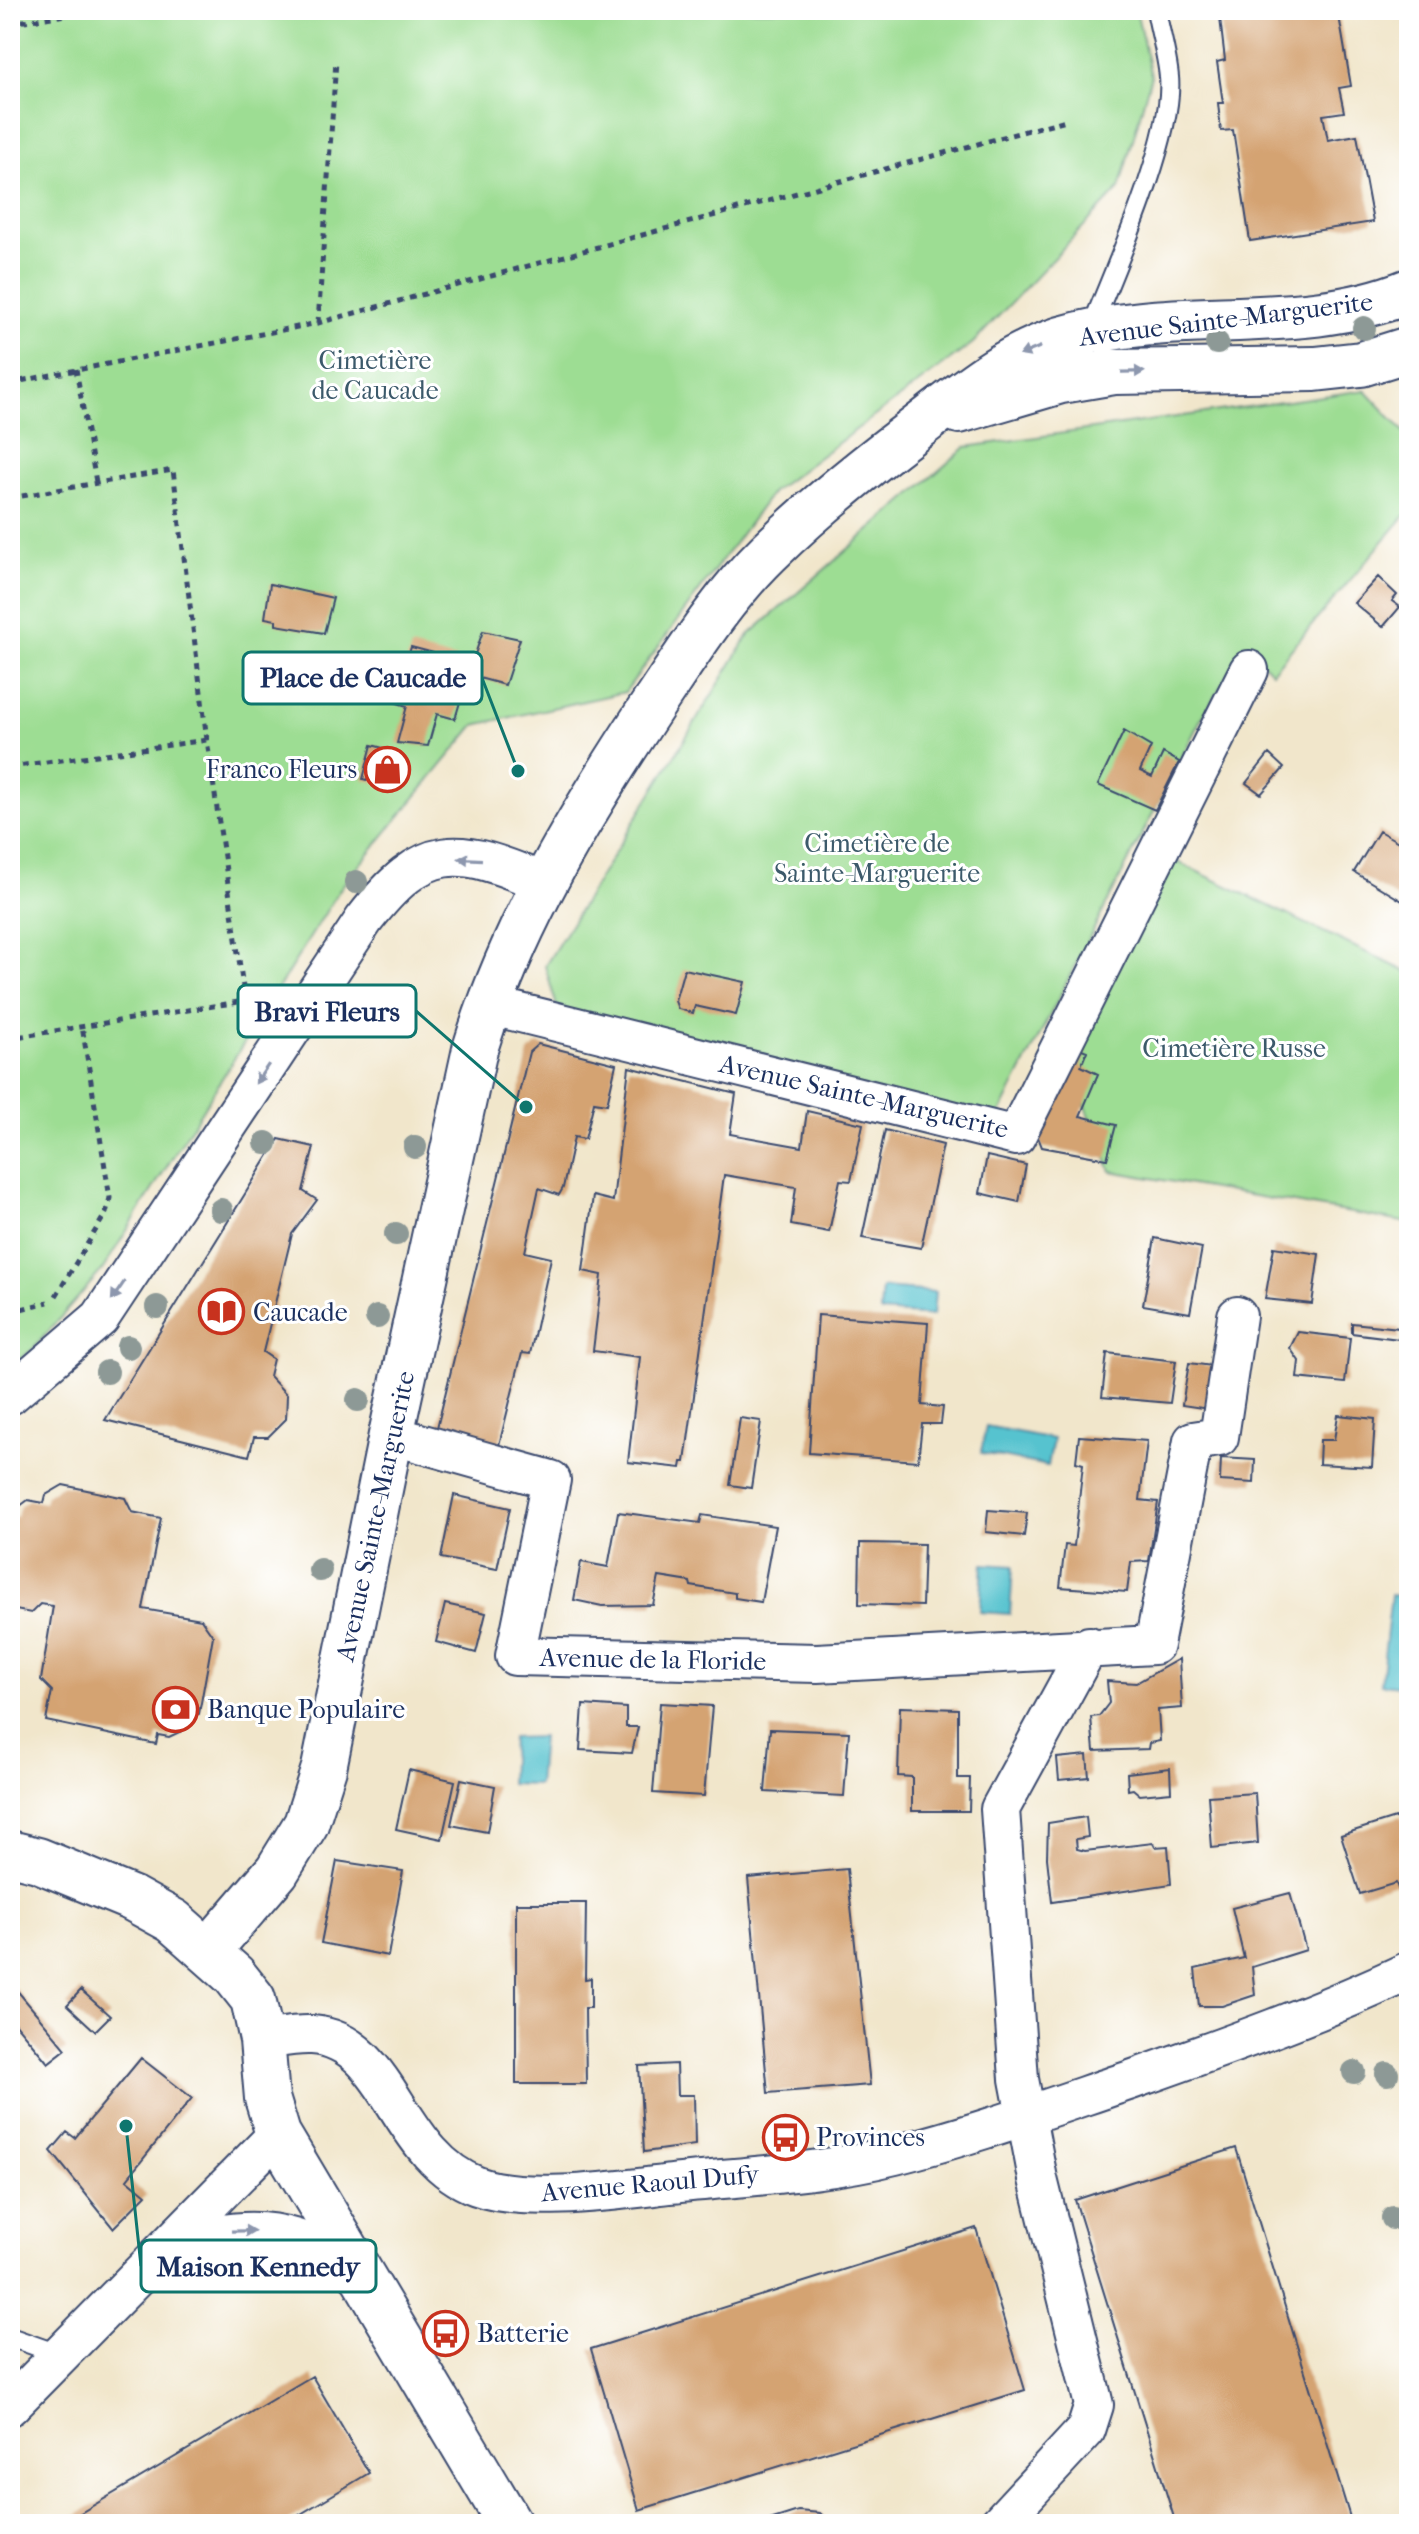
<svg xmlns="http://www.w3.org/2000/svg" width="1419" height="2534" viewBox="0 0 1419 2534" font-family="'IM FELL French Canon',serif">
	<rect width="100%" height="100%" fill="#fff"/>
	<filter id="ink" filterUnits="userSpaceOnUse"><feTurbulence type="fractalNoise" baseFrequency=".0125" numOctaves="2"/><feDisplacementMap in="SourceGraphic" scale="16" xChannelSelector="R" yChannelSelector="G"/><feConvolveMatrix kernelMatrix="1 2 1 2 8 2 1 2 1" color-interpolation-filters="sRGB"/></filter>
	<filter id="wash" filterUnits="userSpaceOnUse"><feTurbulence type="fractalNoise" baseFrequency=".006" numOctaves="4" result="noise"/><feDisplacementMap in="SourceGraphic" scale="32" xChannelSelector="R" yChannelSelector="G"/><feGaussianBlur stdDeviation="1.8" result="paint"/><feColorMatrix in="noise" values="0 0 0 0 0 0 0 0 0 0 0 0 0 0 0 0 0 1.4 0 .05"/><feComposite in="paint" operator="in"/></filter>
	<g filter="url(#wash)">
		<rect width="100%" height="100%" fill="#f1e6cb"/>
		<path fill="#9ddd93" stroke="#5c8678" stroke-width="2" d="M10,10h1126l15,66 -32,113 -146,154 -201,149 -147,200 -150,33 -133,161 -239,383 -70,80 -23,18z
			M1365,390l44,47v74l-137,161 -27,-26 -45,75 -203,398 -437,-102 -15,-51 204,-331 217,-188z
			M1167,857l242,116v250l-298,-52 -43,-111z"/>
		<path fill="#56c3cf" stroke="#387996" stroke-width="2" d="M882,1288l53,4 -2,24 -53,-4z
			M986,1426l67,13 -5,27 -67,-13z
			M983,1564l30,2 -3,48 -30,-2z
			M1391,1595l18,2v90l-28,-3z
			M542,1737l-4,48 -28,-1 2,-46z"/>
		<g id="blocks">
			<path fill="#d4a372" d="M1269,10h69l13,76 -12,2 5,24 -21,3 5,25 29,-5 16,87 -123,19 -17,-111 -12,1 -3,-28h5l-6,-41 8,-2 -5,-42z
				M1378,577l19,18 -5,6 8,6 -17,20 -29,-24z
				M270,584l63,14 -9,35 -48,-8v-5l-11,-2z
				M483,631l37,8 -15,46 -37,-10 -13,44 -18,-5 -9,32 -31,-3 10,-37 -13,-4 17,-55 61,16z
				M1124,731l27,16 -11,24 12,6 11,-24 16,9 -24,48 -57,-25z
				M372,745l22,6 -10,34 -21,-6z
				M1269,754l15,14 -23,26 -15,-11z
				M1379,831l30,17v57l-55,-33z
				M684,969l61,13 -9,33 -41,-9 -2,7 -15,-4 -3,-8z
				M538,1044l78,20 -9,40 -13,-2 -9,37 -11,-2 -11,51 -4,7 -20,-7 -14,64 26,6 -21,96 -8,-1 -25,100 -63,-13 95,-388z
				M1069,1044l18,7 -6,15 17,8 -18,42 36,9 -9,34 -65,-12 -4,-10 -2,-10z
				M629,1067l107,27 -6,40 72,13 5,-36 56,13 -12,57 -11,-1 -11,52 -38,-7 5,-38 -72,-12 -39,287h-3l-1,6 -53,-6 12,-105 -47,-6 9,-76 -19,-4 10,-75 20,5z
				M885,1130l58,15 -22,103 -59,-10z
				M279,1139l35,8 -11,44 14,9 -25,34 -29,118 10,7 -4,17 18,19 -1,24 -18,18h-14l-5,19 -144,-36z
				M987,1156l39,9 -7,37 -39,-9z
				M1155,1238l47,10 -12,65 -47,-8z
				M1274,1247l45,7 -7,50 -47,-5z
				M818,1315l110,8 -6,82 21,2 -2,17h-19l-4,37 -109,-8z
				M1352,1323l47,5v11l-47,-6z
				M1298,1332l52,6 -5,45 -48,-5 2,-17 -9,-13z
				M1107,1353l69,8 -6,42 -68,-6z
				M1189,1363l24,3 -6,39 -5,3 -20,-3z
				M1338,1415l37,4 -3,48 -53,-3 1,-24h14z
				M740,1418l21,3 -10,67 -21,-3z
				M1079,1436l68,5 -7,59 18,2 -9,59 -18,1 -4,30 -67,-5 5,-42 9,1 9,-82 -7,-2z
				M1221,1458l34,2 -1,23 -34,-2z
				M63,1485l62,13 7,14 29,6 -18,91 58,10 12,17 -14,78 -9,-1 -2,15 -19,9 -11,-2 -2,9 -110,-23 6,-30 -11,-11 12,-74 -13,-2 -9,9 -21,-4v-93l7,1 3,-11 8,-6 16,3 2,-8z
				M454,1495l56,13 -13,61 -56,-11z
				M988,1510l39,3 -3,23 -38,-4z
				M618,1512l82,11 2,-8 73,11 -14,76 -26,-4v-5l-44,-7 -1,-4 -31,-5 -6,28 -51,1 -28,-6 7,-38 27,5z
				M860,1543l64,1 -2,62 -63,-2z
				M445,1604l41,9 -10,40 -40,-11z
				M1179,1659l3,49 -24,2 2,31 -11,2 -1,6 -54,2 -3,-34 8,-1 10,-13 -2,-22 29,2z
				M660,1703l52,3 -8,90 -51,-3z
				M583,1705l43,3v19h12l-6,26 -52,-3z
				M900,1707l58,2v69h12l-1,33h-57v-34l-14,-1z
				M770,1729l79,3 -5,64 -79,-4z
				M1087,1755l2,22 -30,3 -2,-22z
				M1170,1768l1,24 -31,3 -7,-6 -5,1 -1,-17z
				M409,1770l46,11 -13,58 -46,-10z
				M461,1779l34,7 -8,46 -36,-7z
				M1255,1793l3,50 -46,5 -4,-52z
				M1401,1816l8,22v59l-7,2 -6,-16 -36,11 -19,-59z
				M1086,1817l2,20 -12,2 1,10 8,2 68,-8 2,4 13,-1 3,38 -119,18 -5,-44 1,-35z
				M337,1861l66,10 -15,85 -67,-13z
				M847,1869l23,216 -102,8 -20,-215z
				M1290,1893l16,57 -54,17 3,28 -33,11h-23l-4,-37 49,-11 -12,-50z
				M516,1903h70l-1,76 6,-1v30h-6l1,76h-70z
				M10,1982l56,67 -18,14 -38,-46z
				M81,1990l29,26 -15,15 -28,-26z
				M141,2058l51,40 -65,81 19,16 -33,33 -62,-77 16,-19 8,6z
				M676,2064l1,31h17l1,50 -51,7 -5,-86z
				M1236,2148l116,376h-176l-101,-324z
				M976,2228l49,162 -386,120 -48,-161z
				M312,2376l57,97 -85,51h-222z
				M798,2511l22,2 11,11h-74z"/>
		</g>
	</g>
	<g filter="url(#ink)">
		<use href="#blocks" fill-opacity="0" stroke="#3b4a6e" stroke-width="2"/>
		<g fill="none" stroke-linecap="round" stroke-linejoin="round">
			<defs>
				<path id="lane" d="M1090,331c23,-58 85,-196 79,-254 -2,-22 -9,-45 -13,-67
					M10,2337l51,18"/>
				<path id="street" d="M488,1005l528,131 233,-466
					M10,1395l90,-77 264,-398c61,-79 92,-75 180,-37
					M391,1435l160,45 -36,176 302,7 337,-18 39,-204 26,-4 18,-121
					M262,2040c16,-2 33,-6 50,-5 79,5 84,121 165,151 49,18 142,4 194,-2 74,-8 152,-11 224,-29 79,-20 156,-48 233,-74 96,-34 190,-67 281,-110
					M168,2247c80,-23 111,-22 186,17
					M10,2406l268,-272
					M999,2524l87,-94 8,-25 -56,-226 -19,-100 -19,-270 89,-163"/>
				<path id="secondary" d="M959,411l102,-30 53,-9 201,-3 46,-5 48,-15
					M10,1853l28,7 95,39 40,22 61,54 19,24 9,41 5,58 11,36 232,390
					M209,1950l68,-79 29,-47 18,-56 67,-333 84,-386c38,-125 107,-237 179,-346 35,-52 69,-106 114,-150 47,-46 98,-87 150,-126 47,-36 86,-70 143,-88 113,-34 238,-3 348,-48"/>
			</defs>
			<use href="#lane" stroke="#3b4a6e" stroke-width="22"/>
			<use href="#street" stroke="#3b4a6e" stroke-width="42"/>
			<use href="#secondary" stroke="#3b4a6e" stroke-width="48"/>
			<path stroke="#3b4a6e" stroke-width="5" stroke-dasharray="6 6" stroke-linecap="butt" d="M10,23l92,-13
				M318,323l18,-262
				M76,369l20,113
				M10,383l308,-60 748,-203
				M10,498l163,-28 34,270 38,261 -235,37
				M10,767l197,-27
				M56,1296l50,-83 4,-15 -28,-172
				M10,1312l38,-10"/>
			<use href="#lane" stroke="#fff" stroke-width="18"/>
			<use href="#street" stroke="#fff" stroke-width="38"/>
			<use href="#secondary" stroke="#fff" stroke-width="44"/>
		</g>
		<g fill="#8d9996">
			<circle cx="1364" cy="328" r="12"/>
			<circle cx="1217" cy="343" r="12"/>
			<circle cx="356" cy="882" r="12"/>
			<circle cx="266" cy="1143" r="12"/>
			<circle cx="415" cy="1147" r="12"/>
			<circle cx="221" cy="1210" r="12"/>
			<circle cx="396" cy="1234" r="12"/>
			<circle cx="157" cy="1307" r="12"/>
			<circle cx="377" cy="1317" r="12"/>
			<circle cx="128" cy="1347" r="12"/>
			<circle cx="107" cy="1372" r="12"/>
			<circle cx="358" cy="1400" r="12"/>
			<circle cx="320" cy="1570" r="12"/>
			<circle cx="1354" cy="2072" r="12"/>
			<circle cx="1387" cy="2074" r="12"/>
			<circle cx="1393" cy="2218" r="12"/>
		</g>
		<defs><path id="oneway-solid" d="M-6-.8H1V-3.2L6.5 0L1 3.2V.8H-6Z" transform="scale(2)"/></defs>
		<g fill="#8d97ae">
			<use href="#oneway-solid" transform="translate(1030 351) rotate(158)"/>
			<use href="#oneway-solid" transform="translate(1133 372) rotate(-1)"/>
			<use href="#oneway-solid" transform="translate(470 859) rotate(-177)"/>
			<use href="#oneway-solid" transform="translate(262 1074) rotate(124)"/>
			<use href="#oneway-solid" transform="translate(118 1291) rotate(124)"/>
			<use href="#oneway-solid" transform="translate(243 2231) rotate(-1)"/>
		</g>
	</g>
	<defs>
		<symbol id="shop-ring" viewBox="-11 -11 22 22"><circle r="9.5" fill="#fff" stroke="#c8321e" stroke-width="1.5"/><path d="M-5-2.5h2.3a2.7 3.5 0 0 1 5.4 0H5L5.5 6h-11ZM-1.5-2.5h3a1.5 2.3 0 0 0-3 0Z" fill="#c8321e"/></symbol>
		<symbol id="library-ring" viewBox="-11 -11 22 22"><circle r="9.5" fill="#fff" stroke="#c8321e" stroke-width="1.5"/><path d="M-6-4Q-3-5.5-.7-3.5V5Q-3 3-6 4ZM6-4Q3-5.5 .7-3.5V5Q3 3 6 4Z" fill="#c8321e"/></symbol>
		<symbol id="bank-ring" viewBox="-11 -11 22 22"><circle r="9.5" fill="#fff" stroke="#c8321e" stroke-width="1.5"/><path d="M-6-4H6V4H-6ZM0-2.3a2.3 2.3 0 1 0 0 4.6a2.3 2.3 0 1 0 0-4.6Z" fill="#c8321e"/></symbol>
		<symbol id="bus-ring" viewBox="-11 -11 22 22"><circle r="9.5" fill="#fff" stroke="#c8321e" stroke-width="1.5"/><path d="M-5-6H5V4H4V6H2V4H-2V6H-4V4H-5ZM-3.5-4V0h7V-4ZM-3.5 1.2v1.5H-2V1.2ZM2 1.2v1.5H3.5V1.2Z" fill="#c8321e"/></symbol>
	</defs>
	<g fill-rule="evenodd">
		<use href="#shop-ring" x="362" y="744" width="51" height="51"/>
		<use href="#library-ring" x="196" y="1286" width="51" height="51"/>
		<use href="#bank-ring" x="150" y="1684" width="51" height="51"/>
		<use href="#bus-ring" x="760" y="2112" width="51" height="51"/>
		<use href="#bus-ring" x="420" y="2308" width="51" height="51"/>
	</g>
	<g text-anchor="middle" stroke-width="6" stroke-linejoin="round" paint-order="stroke">
		<g font-size="26" fill="#1b2f5e" stroke="#fff">
			<text transform="translate(1226 319) rotate(-7)" y="9">Avenue Sainte-Marguerite</text>
			<text transform="translate(864 1096) rotate(13)" y="9">Avenue Sainte-Marguerite</text>
			<text transform="translate(375 1516) rotate(-78)" y="9">Avenue Sainte-Marguerite</text>
			<text transform="translate(653 1659) rotate(1)" y="9">Avenue de la Floride</text>
			<text transform="translate(650 2183) rotate(-5)" y="9">Avenue Raoul Dufy</text>
		</g>
		<g font-size="26" fill="#3c5a6b" stroke="#fff">
			<text x="375" y="369">Cimetière<tspan x="375" dy="30">de Caucade</tspan></text>
			<text x="877" y="852">Cimetière de<tspan x="877" dy="30">Sainte-Marguerite</tspan></text>
			<text x="1234" y="1057">Cimetière Russe</text>
		</g>
		<g font-size="26" fill="#1b2f5e" stroke="#fff" text-anchor="start">
			<text x="357" y="778" text-anchor="end">Franco Fleurs</text>
			<text x="253" y="1321">Caucade</text>
			<text x="207" y="1718">Banque Populaire</text>
			<text x="816" y="2146">Provinces</text>
			<text x="477" y="2342">Batterie</text>
		</g>
	</g>
	<path fill="none" stroke="#0f766e" stroke-width="3" d="M518 771L482 678M526 1107L416 1011M126 2126L141 2266"/>
	<g fill="#0f766e" stroke="#fff" stroke-width="3">
		<circle cx="518" cy="771" r="8"/>
		<circle cx="526" cy="1107" r="8"/>
		<circle cx="126" cy="2126" r="8"/>
	</g>
	<g fill="#fff" stroke="#0f766e" stroke-width="3">
		<rect x="243" y="652" width="239" height="52" rx="8"/>
		<rect x="238" y="985" width="178" height="52" rx="8"/>
		<rect x="141" y="2240" width="235" height="52" rx="8"/>
	</g>
	<g font-size="28" text-anchor="middle" font-weight="bold" fill="#1b2f5e">
		<text x="363" y="687">Place de Caucade</text>
		<text x="327" y="1021">Bravi Fleurs</text>
		<text x="258" y="2276">Maison Kennedy</text>
	</g>
	<rect width="1419" height="2534" fill="none" stroke="#fff" stroke-width="40"/>
</svg>
